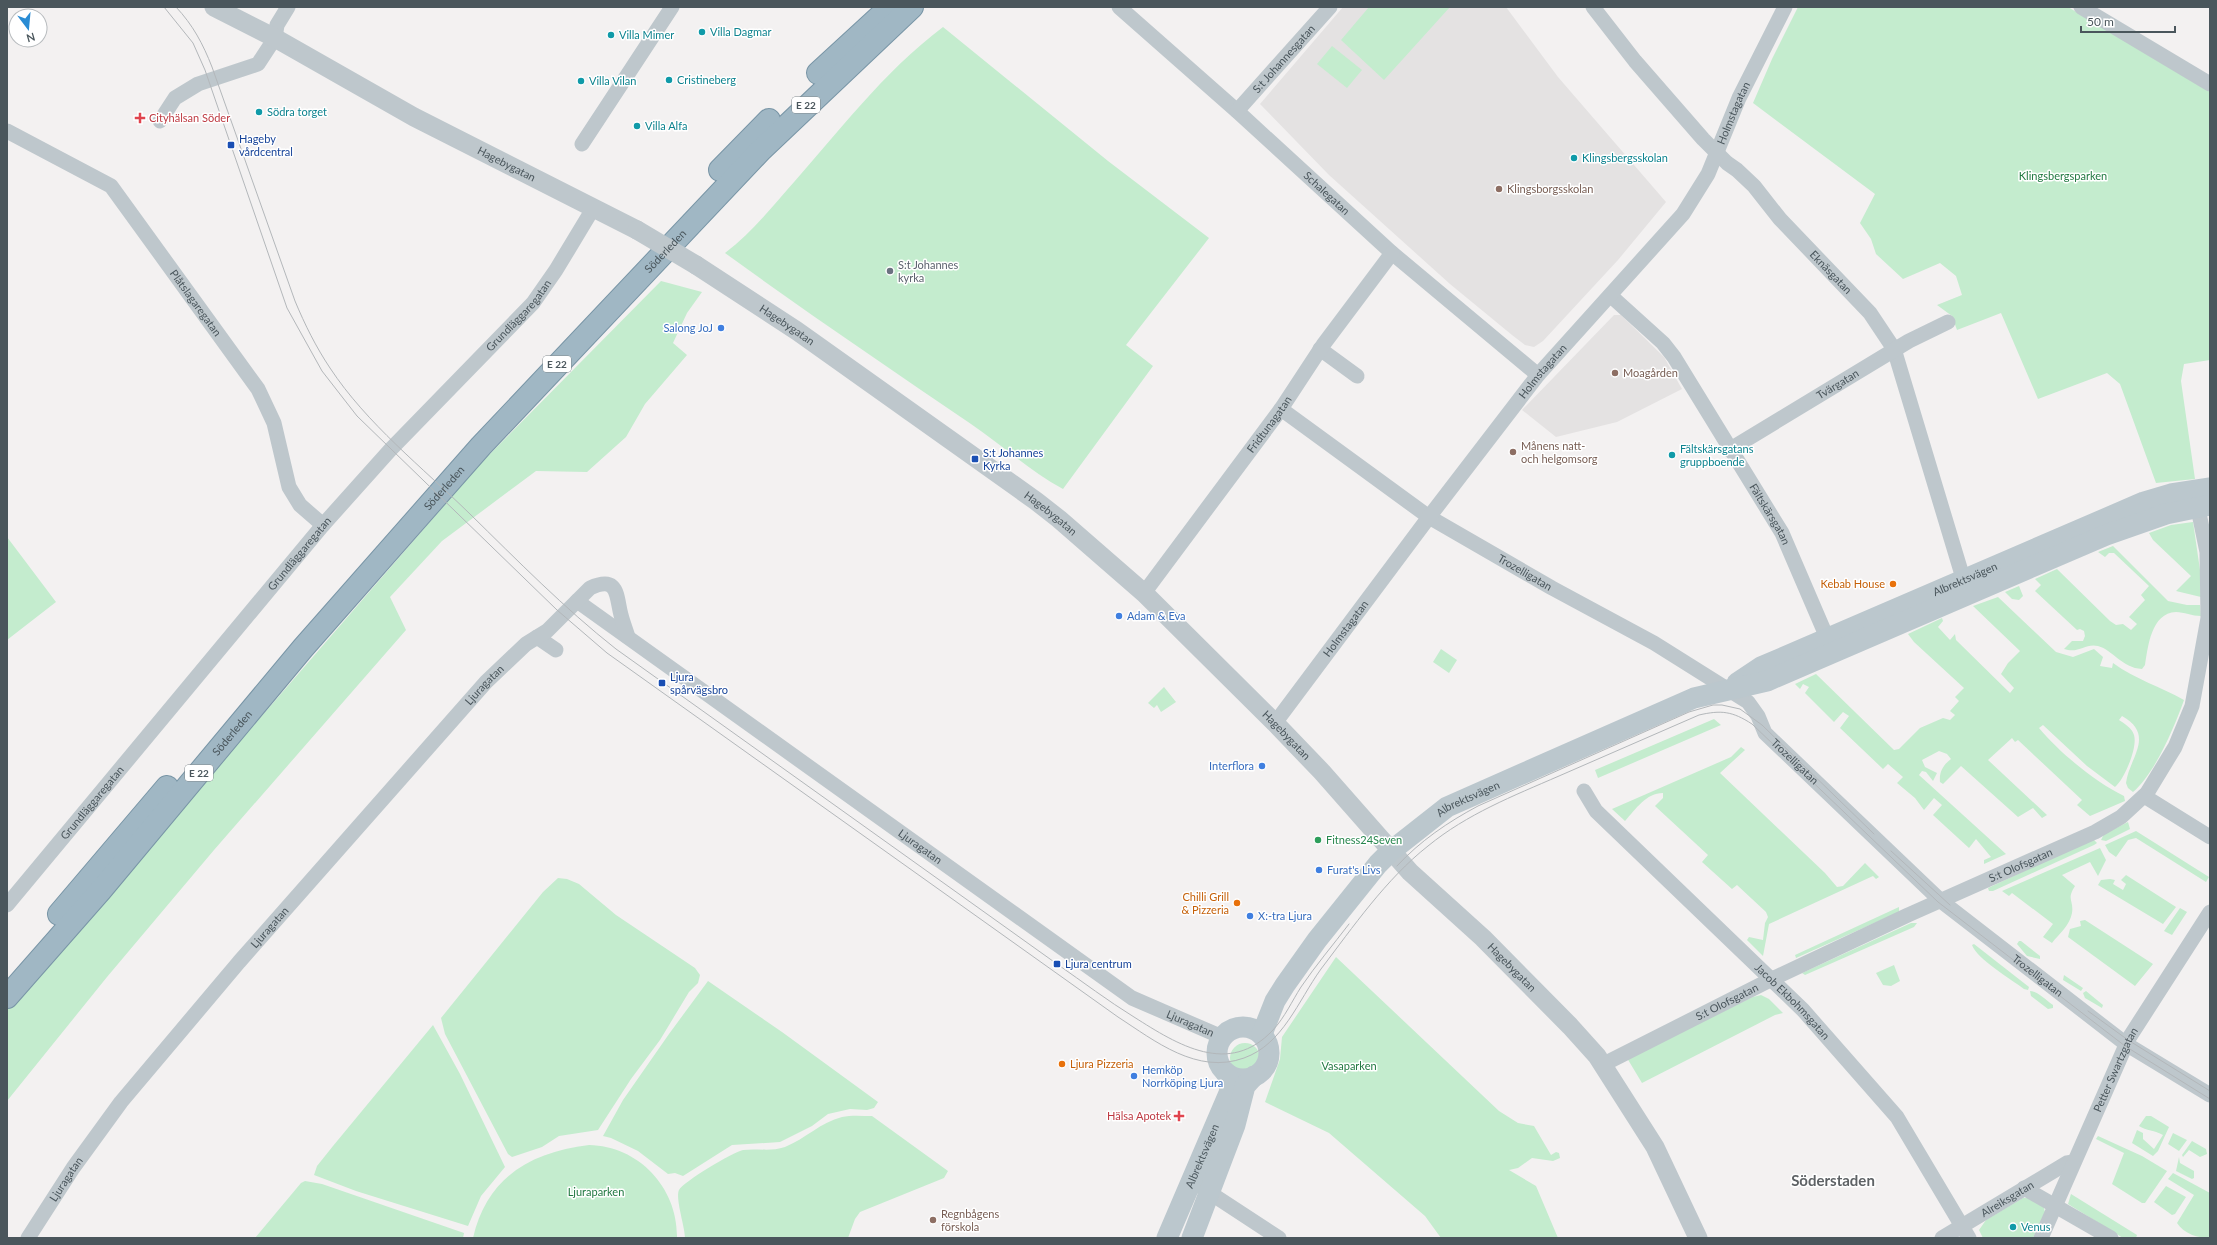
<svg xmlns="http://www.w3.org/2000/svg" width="2217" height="1245" viewBox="0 0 2217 1245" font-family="Lato,sans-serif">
	<rect width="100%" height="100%" fill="#f3f1f1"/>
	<path fill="#e4e2e2" d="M1343,7h163l52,70 108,125 -48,58 -75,81 -9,6 -9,-2 -13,-10 -62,-51 -121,-109 -69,-71z
		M1614,315h7l43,42 18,32 -65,33 -61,15 -34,-27z"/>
	<path fill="#c4ecce" d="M1369,7h81l-66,73 -43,-40z
		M1798,7h270l142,85v268l-26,4 -3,17 14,98 -39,4 -36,-99 -13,-11 -69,26 -37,-86 -44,17 -5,-14 -15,-11 25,-10 -6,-19 -16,-13 -37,16 -27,-25 -5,-15 -11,-16 15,-29 -122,-91 19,-44z
		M943,27l165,134 101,77 -83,107 27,21 -90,123c-33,-18 -61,-44 -92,-65 -82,-56 -165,-112 -246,-171 24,-18 43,-41 62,-63 50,-56 96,-118 156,-163z
		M1332,46l30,24 -15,18 -30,-24z
		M661,281l41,11 -15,21 -14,30 14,12 -42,49 -19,33 -39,35 -51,-1 -94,70 -52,56 16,33 -192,220 -107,127 -100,124v-91l473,-546z
		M2193,522l7,48 1,27 -25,-6 15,-15 -38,-36 -4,-7 22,-8z
		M7,537l49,65 -49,38z
		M2113,546l55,55 19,4h13l1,11c-9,0 -17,-4 -25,-4 -25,1 -28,35 -31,53l-3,4c-20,-1 -29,-19 -44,-23 -13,-3 -19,8 -34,3l8,-8h11l2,-5 -1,-5 -4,-2 -3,1 -42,-39 6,-6 -6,-6 22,-10 53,52 6,4 7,-1 8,6 6,-6 -8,-7 16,-17 -4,-5 8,-9 -35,-33h-5l-4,4 -7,-5z
		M2019,586l4,10 -4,4 -7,-1 -7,-7z
		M1998,597l58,55 17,5 21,-8 9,8 -3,9 12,2 1,-5c22,16 48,24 71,37 -9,26 -30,75 -51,92l-5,-4 -2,-5c3,-25 30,-48 -4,-67l-3,4c6,4 13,8 15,15 4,12 -10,45 -19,52l-28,-21 -44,-41 -4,3c21,25 56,54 85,68l1,5 -35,15 -13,-11 5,-5 -64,-60 -3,2 -3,-4 -24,22 59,55 -5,3 -9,-10 -15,9 -57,-51 -18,18 -3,-2c-1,-10 3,-17 11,-23l-4,-5 -8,-3 -17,9 3,7 12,6 -4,8 -7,-9 -4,-1 -3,4 87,79 -22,10v-4l7,-3 -15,-18 -7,9 -36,-33 9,-10 -8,-7 -10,12 -9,-12 -18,-15 6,-6 -15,-13 -5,5 -43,-41 9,-12 -6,-4 -9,10 -29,-29 4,-6 -6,-3 -3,5 -5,-5 21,-10 78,76 5,-1 21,-21 23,-10 7,2 5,-5 -5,-4 9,-10 -4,-4 9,-9 -50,-46 -6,-8 34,-16 1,3 -5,6 12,13 5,-6 1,6 54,53 4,-5 -13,-14 7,-11 12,-12 -47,-45z
		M1441,649l16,11 -8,13 -16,-11z
		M1164,687l12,15 -15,10 -4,-7 -3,3 -6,-5z
		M1714,719l7,6 -123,53 -3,-8z
		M1741,747l4,3 -25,23 105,100 12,14 6,-1 22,-23 14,14 -3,2 -3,-3 -104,48 -6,32 -16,-16 2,-3 14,3 2,-17 3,-6 -2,-5 -29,-27 -5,4 -30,-27 6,-7 -53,-49 8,-8v-5c-17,0 -27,16 -38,28l-13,-12 119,-52z
		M2128,822l2,7 -24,12 -5,-1 3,-6z
		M2136,831l73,46 -3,5 -70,-44 -8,2 -12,17 -7,-5 -4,-7z
		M2093,839l4,4 -3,2 -101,46h-4l-1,-3z
		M2100,848l6,12 -8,16 -8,-14 -28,13 13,11c-9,14 -1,14 -3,27 -2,12 -13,21 -20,30l-9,-6 10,-13 -41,-31 -3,3 -7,-5z
		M2126,875l50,32 -13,17 -65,-39 3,-5 9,-1 5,1 -2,4 10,6 3,-6 -5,-4z
		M558,878l9,1 12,5 37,31 79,53 5,7 -2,8 -9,9 -29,48 -29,39 -33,51 -39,6 -17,11 -30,10 -4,-3 -63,-120 -4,-16 102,-126z
		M1899,907v5l-103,46 -1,-3z
		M2180,908l7,4 -15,23 -8,-4z
		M2085,920l68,44 -18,22 -67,-49 2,-8 11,-3 -1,-5z
		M1911,923h6l-3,4 -109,48 -3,-2z
		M2019,941h2l19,15v3l-13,-3 -10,-12z
		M1974,944l55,43 -1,3 -4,-1c-13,-10 -47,-30 -52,-44z
		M1336,957l163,154 19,12 16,3 17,29 5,-3 3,1 1,5 -7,3 -21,-3 -14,10 -9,2 27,16 22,52h-117l-16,-22 -96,-83 -64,-31 15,-43 2,-22z
		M1894,965l6,16 -9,5 -8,-1 -7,-12z
		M2064,975l19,13 -2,3 -18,-11z
		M708,981l74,51 96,70 -4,6 -7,2 -17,-1 -22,5 -16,12 -32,16 -48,3 -49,31 -8,-3 -7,1 -30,-23 -27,-13 -8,-2 20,-36 46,-66z
		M2030,991c7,0 16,9 23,14v3l-5,1 -17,-13z
		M2086,991l17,14 -1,3 -17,-10 -2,-5z
		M1761,995l8,4 14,14 -8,2 -133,68 -15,-25 126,-61z
		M433,1025l27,49 45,93 -24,29 -13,30 -112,-35 -42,-16 3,-9 16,-20z
		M1230 1058a15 15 0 1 1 30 0a15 15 0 1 1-30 0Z
		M872,1116l76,55 -4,7 -84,34 -5,7 -7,19h-163c0,-11 -10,-40 -6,-48 4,-8 54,-38 64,-40 14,-2 27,2 42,-3 20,-8 36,-25 57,-30 9,-2 20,-1 30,-1z
		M2146,1116h5l18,11 -11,24 -5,5 -21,-13 5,-13 6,3v6l11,10 9,-14c-8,-5 -17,-4 -24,-9z
		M2173,1133l14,7 -8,11 -11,-7z
		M2098,1136l44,20 25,15 -22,32h-3l-30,-19 12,-31 -28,-14z
		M2192,1141l14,8 1,5 -7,3 -11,-7 -6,7 -1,-2z
		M589,1145c50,1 89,43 88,93h-204c14,-61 58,-86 116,-93z
		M2179,1157l1,6 14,8v7l-2,1 -16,-8z
		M2173,1173l37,20v45c-12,0 -26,-4 -33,-15l17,-28 -26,-16z
		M305,1181l17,3 142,49 -1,5h-208l46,-55z
		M2166,1186l20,11 -11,17 -3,1 -18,-13z
		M2071,1194l66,41 -1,3h-13l-55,-34z
		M2023,1198h8l12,7 2,7 -12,26h-50l-4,-8 7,-10z"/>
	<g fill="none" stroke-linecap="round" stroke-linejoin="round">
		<defs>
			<g id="trunk">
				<path d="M818,73l72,-66"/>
				<path d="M720,170l49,-50"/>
				<path d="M59,914l108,-127"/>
				<path id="s22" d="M7,997l94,-107 202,-242 178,-202 280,-296 151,-143"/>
			</g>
		</defs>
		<use href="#trunk" stroke="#7895a6" stroke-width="24"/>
		<g stroke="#bec7cc" stroke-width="15">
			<path id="s1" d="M1119,7l118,104 155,142 146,122"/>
			<path id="s2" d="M1593,7l42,54 68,78 24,24 10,7 17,16 26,33 90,94 24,36 72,239"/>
			<path d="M2081,7l129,77"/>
			<path id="s3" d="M1237,111l93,-104"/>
			<path d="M160,121l15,-23 23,-14 60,-20 17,-26 2,-13 11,-18"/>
			<path id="s4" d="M7,131l104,55 147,203 16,34 15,64 11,18 23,20"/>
			<path d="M582,144l90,-137"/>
			<path id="s5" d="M1611,296l52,47 11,14 108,176 49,114"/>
			<path d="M1320,349l37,27"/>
			<path id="s6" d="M1281,409l148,108 123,71 102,55 94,59 10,14 7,17 176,168 185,143 84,51"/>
			<path id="s7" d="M1729,450l180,-109 39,-19"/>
			<path id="s8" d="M1144,593l137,-184 42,-64 69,-92"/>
			<path id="s9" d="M577,601l555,397 90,39"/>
			<path d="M537,637l19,13"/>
			<path id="s10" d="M1275,723l154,-206 109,-142 145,-161 25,-40 31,-76 46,-91"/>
			<path id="s11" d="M1584,791l12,20 207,199 94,107 72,121"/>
			<path d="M2144,796l66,41"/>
			<path id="s12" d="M7,905l316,-380 68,-76 142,-146 23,-33 38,-63"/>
			<path id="s13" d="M1602,1065l170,-86 136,-64 187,-83 26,-15 26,-24 28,-46 17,-41 16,-88 -1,-66 -11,-53"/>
			<path d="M1201,1187l78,51"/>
			<path d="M2024,1188l87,50"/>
			<path id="s14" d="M28,1238l45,-70 48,-66 118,-140 247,-280 40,-38 21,-13 43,-43c29,-13 26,8 31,27 2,8 5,15 7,22"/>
			<path id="s15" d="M1942,1238l125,-75 6,-1"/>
			<path id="s16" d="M2041,1238l88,-200 81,-126"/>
		</g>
		<g stroke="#bec7cc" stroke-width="19">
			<path id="s17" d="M214,7l61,31 139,79 223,113"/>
			<path id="s18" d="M696,265l101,66 239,170 23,18 85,74 131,130 47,49 88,100 73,66 87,88 27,30 58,91 43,91"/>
		</g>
		<g stroke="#bbc7cd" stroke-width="21">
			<path id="s19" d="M1737,683l24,-16 383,-165 27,-8 39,-6"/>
			<circle cx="1243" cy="1053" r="26"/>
			<path id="s20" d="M1262,1034l13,-33 10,-16 32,-45 61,-76 13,-13 56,-44 247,-109 73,-17 339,-146 60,-21 44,-9"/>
			<path id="s21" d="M1167,1238l63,-147 -3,-17"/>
			<path d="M1192,1238l43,-113 10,-39 9,-10"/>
		</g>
		<use href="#trunk" stroke="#a0b7c4" stroke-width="22"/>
		<path stroke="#b3b7ba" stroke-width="1" d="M164,7l29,36 12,27 82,238 35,63 35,45 200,194 50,43 511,364c37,24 79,58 126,41 39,-14 54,-57 77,-89 32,-42 65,-90 107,-123 39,-32 85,-50 131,-70 47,-20 93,-41 140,-61 22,-5 33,-4 53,9l186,178 187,144 85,53
			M176,7c17,18 27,37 36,60l83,234c10,24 21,46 35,67 37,56 92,99 140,146 47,46 94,94 146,135l441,315c26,18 51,37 77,53 44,28 95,60 139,13 12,-13 19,-29 28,-43 15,-22 32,-42 48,-63
			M1891,851l59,54
			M1397,866c23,-25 51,-44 81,-60l211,-94 24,-7h9l18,4 22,16 112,109
			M2088,1011l40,29 82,51"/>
		<path stroke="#bec7cc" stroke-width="19" d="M637,230l59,35"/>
	</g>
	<g fill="#0f9aa8" stroke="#fff" stroke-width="1.5">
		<circle cx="702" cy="32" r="4"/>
		<circle cx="611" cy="35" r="4"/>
		<circle cx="669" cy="80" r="4"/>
		<circle cx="581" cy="81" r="4"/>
		<circle cx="259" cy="112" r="4"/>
		<circle cx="637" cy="126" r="4"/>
		<circle cx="1574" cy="158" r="4"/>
		<circle cx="1672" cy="455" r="4"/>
		<circle cx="2013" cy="1227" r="4"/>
	</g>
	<g fill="#e0444e" stroke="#fff" stroke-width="1.5">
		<path d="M138 112h4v4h4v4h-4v4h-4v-4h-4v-4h4z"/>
		<path d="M1177 1110h4v4h4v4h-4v4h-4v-4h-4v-4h4z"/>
	</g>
	<g fill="#1a4fb4" stroke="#fff" stroke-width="1.5">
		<rect x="227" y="141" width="8" height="8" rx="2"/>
		<rect x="971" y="455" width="8" height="8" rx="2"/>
		<rect x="658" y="679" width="8" height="8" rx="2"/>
		<rect x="1053" y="960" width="8" height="8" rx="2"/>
	</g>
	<g fill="#8d6e63" stroke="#fff" stroke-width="1.5">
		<circle cx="1499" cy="189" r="4"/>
		<circle cx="1615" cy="373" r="4"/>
		<circle cx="1513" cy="452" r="4"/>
		<circle cx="933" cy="1220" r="4"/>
	</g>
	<circle fill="#6b7280" stroke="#fff" stroke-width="1.5" cx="890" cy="271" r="4"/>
	<g fill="#3f7fe0" stroke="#fff" stroke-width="1.5">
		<circle cx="721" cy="328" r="4"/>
		<circle cx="1119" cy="616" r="4"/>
		<circle cx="1262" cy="766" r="4"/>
		<circle cx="1319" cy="870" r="4"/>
		<circle cx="1250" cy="916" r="4"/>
		<circle cx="1134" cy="1076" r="4"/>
	</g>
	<g fill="#e8710a" stroke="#fff" stroke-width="1.5">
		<circle cx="1893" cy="584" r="4"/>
		<circle cx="1237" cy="903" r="4"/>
		<circle cx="1062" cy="1064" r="4"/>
	</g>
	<circle fill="#2e9e5b" stroke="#fff" stroke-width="1.5" cx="1318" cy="840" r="4"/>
	<g text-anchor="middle" stroke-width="3" stroke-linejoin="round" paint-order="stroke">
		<g fill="#fff" stroke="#80898d" stroke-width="1">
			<rect x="792" y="97" width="28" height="16" rx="3"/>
			<rect x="543" y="356" width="28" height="16" rx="3"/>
			<rect x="185" y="765" width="28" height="16" rx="3"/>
		</g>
		<g font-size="10" font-weight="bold" fill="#4a565c">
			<text x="806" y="109">E 22</text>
			<text x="557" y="368">E 22</text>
			<text x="199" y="777">E 22</text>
		</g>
		<g font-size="11" fill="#0d838f" stroke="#fff" text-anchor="start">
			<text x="710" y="36">Villa Dagmar</text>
			<text x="619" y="39">Villa Mimer</text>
			<text x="677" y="84">Cristineberg</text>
			<text x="589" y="85">Villa Vilan</text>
			<text x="267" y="116">Södra torget</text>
			<text x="645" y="130">Villa Alfa</text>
			<text x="1582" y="162">Klingsbergsskolan</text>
			<text x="1680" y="453">Fältskärsgatans<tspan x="1680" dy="13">gruppboende</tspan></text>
			<text x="2021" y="1231">Venus</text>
		</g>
		<g font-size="11" fill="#4a565c" stroke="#fff">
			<text dy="4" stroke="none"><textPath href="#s3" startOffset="70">S:t Johannesgatan</textPath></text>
			<text dy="4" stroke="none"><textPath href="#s10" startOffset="766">Holmstagatan</textPath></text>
			<text dy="4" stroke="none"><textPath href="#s17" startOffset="332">Hagebygatan</textPath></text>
			<text dy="4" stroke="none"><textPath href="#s1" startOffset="279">Schalegatan</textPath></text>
			<text dy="4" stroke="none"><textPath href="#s22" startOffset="995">Söderleden</textPath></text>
			<text dy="4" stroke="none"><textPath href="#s2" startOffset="357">Eknäsgatan</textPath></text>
			<text dy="4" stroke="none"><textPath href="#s4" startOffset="262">Plåtslagaregatan</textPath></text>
			<text dy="4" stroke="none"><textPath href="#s12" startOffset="781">Grundläggaregatan</textPath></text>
			<text dy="4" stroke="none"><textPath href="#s18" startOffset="109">Hagebygatan</textPath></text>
			<text dy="4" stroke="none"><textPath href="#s10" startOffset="442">Holmstagatan</textPath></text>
			<text dy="4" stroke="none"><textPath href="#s7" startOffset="127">Tvärgatan</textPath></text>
			<text dy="4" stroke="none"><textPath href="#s8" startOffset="210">Fridtunagatan</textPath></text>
			<text dy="4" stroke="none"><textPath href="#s22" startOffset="671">Söderleden</textPath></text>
			<text dy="4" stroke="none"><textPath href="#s18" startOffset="433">Hagebygatan</textPath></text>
			<text dy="4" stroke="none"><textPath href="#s5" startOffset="272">Fältskärsgatan</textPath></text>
			<text dy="4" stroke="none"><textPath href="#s12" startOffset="457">Grundläggaregatan</textPath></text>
			<text dy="4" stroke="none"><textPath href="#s6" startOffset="294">Trozelligatan</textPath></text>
			<text dy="4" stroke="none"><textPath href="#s19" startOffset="251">Albrektsvägen</textPath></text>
			<text dy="4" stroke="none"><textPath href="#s10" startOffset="118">Holmstagatan</textPath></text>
			<text dy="4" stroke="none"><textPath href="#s14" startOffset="718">Ljuragatan</textPath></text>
			<text dy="4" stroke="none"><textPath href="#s22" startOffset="347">Söderleden</textPath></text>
			<text dy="4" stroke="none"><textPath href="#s18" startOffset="757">Hagebygatan</textPath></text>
			<text dy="4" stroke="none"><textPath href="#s6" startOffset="629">Trozelligatan</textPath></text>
			<text dy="4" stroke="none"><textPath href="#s20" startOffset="319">Albrektsvägen</textPath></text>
			<text dy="4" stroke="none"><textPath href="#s12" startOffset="133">Grundläggaregatan</textPath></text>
			<text dy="4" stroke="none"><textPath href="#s9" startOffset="422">Ljuragatan</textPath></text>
			<text dy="4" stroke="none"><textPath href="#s13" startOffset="464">S:t Olofsgatan</textPath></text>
			<text dy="4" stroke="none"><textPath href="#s14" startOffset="394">Ljuragatan</textPath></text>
			<text dy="4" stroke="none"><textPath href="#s18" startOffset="1081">Hagebygatan</textPath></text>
			<text dy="4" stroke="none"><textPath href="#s6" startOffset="953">Trozelligatan</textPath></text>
			<text dy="4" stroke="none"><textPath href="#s13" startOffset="140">S:t Olofsgatan</textPath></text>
			<text dy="4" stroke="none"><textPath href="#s11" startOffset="297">Jacob Ekbohmsgatan</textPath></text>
			<text dy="4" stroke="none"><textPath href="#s9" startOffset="746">Ljuragatan</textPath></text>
			<text dy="4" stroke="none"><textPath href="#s16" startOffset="184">Petter Swartzgatan</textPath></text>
			<text dy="4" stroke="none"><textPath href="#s21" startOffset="89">Albrektsvägen</textPath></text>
			<text dy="4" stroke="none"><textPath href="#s14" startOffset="70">Ljuragatan</textPath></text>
			<text dy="4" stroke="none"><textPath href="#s15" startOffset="76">Alreiksgatan</textPath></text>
		</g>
		<g font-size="11" fill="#be3a42" stroke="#fff" text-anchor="start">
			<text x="149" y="122">Cityhälsan Söder</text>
			<text x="1171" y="1120" text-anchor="end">Hälsa Apotek</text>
		</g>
		<g font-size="11" fill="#164399" stroke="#fff" text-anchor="start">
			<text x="239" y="143">Hageby<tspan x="239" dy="13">vårdcentral</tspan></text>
			<text x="983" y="457">S:t Johannes<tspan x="983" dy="13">Kyrka</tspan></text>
			<text x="670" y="681">Ljura<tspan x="670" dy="13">spårvägsbro</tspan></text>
			<text x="1065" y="968">Ljura centrum</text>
		</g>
		<g font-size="11" fill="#207840" stroke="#fff">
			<text x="2063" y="180">Klingsbergsparken</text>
			<text x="1349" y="1070">Vasaparken</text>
			<text x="596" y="1196">Ljuraparken</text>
		</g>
		<g font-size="11" fill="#785e54" stroke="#fff" text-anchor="start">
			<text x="1507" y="193">Klingsborgsskolan</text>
			<text x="1623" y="377">Moagården</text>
			<text x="1521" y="450">Månens natt-<tspan x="1521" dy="13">och helgomsorg</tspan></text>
			<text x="941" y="1218">Regnbågens<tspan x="941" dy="13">förskola</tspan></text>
		</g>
		<g font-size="11" fill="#5b616d" stroke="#fff" text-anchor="start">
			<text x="898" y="269">S:t Johannes<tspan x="898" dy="13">kyrka</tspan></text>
		</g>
		<g font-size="11" fill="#366cbe" stroke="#fff" text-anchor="start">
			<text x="713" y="332" text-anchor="end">Salong JoJ</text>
			<text x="1127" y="620">Adam &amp; Eva</text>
			<text x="1254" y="770" text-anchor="end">Interflora</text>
			<text x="1327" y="874">Furat's Livs</text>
			<text x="1258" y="920">X:-tra Ljura</text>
			<text x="1142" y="1074">Hemköp<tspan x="1142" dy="13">Norrköping Ljura</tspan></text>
		</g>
		<g font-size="11" fill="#c56008" stroke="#fff" text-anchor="end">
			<text x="1885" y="588">Kebab House</text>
			<text x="1229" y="901">Chilli Grill<tspan x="1229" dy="13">&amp; Pizzeria</tspan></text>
			<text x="1070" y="1068" text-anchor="start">Ljura Pizzeria</text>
		</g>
		<g font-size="11" fill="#27864d" stroke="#fff" text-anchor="start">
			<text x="1326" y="844">Fitness24Seven</text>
		</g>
		<g font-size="15" font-weight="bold" fill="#5e6265" stroke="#fff">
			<text x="1833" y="1186">Söderstaden</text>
		</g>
	</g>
	<rect width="2217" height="1245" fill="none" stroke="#4a565c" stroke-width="16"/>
	<g transform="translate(28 28) rotate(164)"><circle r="19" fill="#ffffff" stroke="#b7bbbe"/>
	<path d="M0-3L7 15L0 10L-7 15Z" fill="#2a8cd4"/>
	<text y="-6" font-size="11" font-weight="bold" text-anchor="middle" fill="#4a565c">N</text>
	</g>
	<path d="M2081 26v6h94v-6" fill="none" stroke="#4a565c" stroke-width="2"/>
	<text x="2087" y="26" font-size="12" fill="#4a565c" stroke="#ffffff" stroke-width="3" paint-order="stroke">50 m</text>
</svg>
